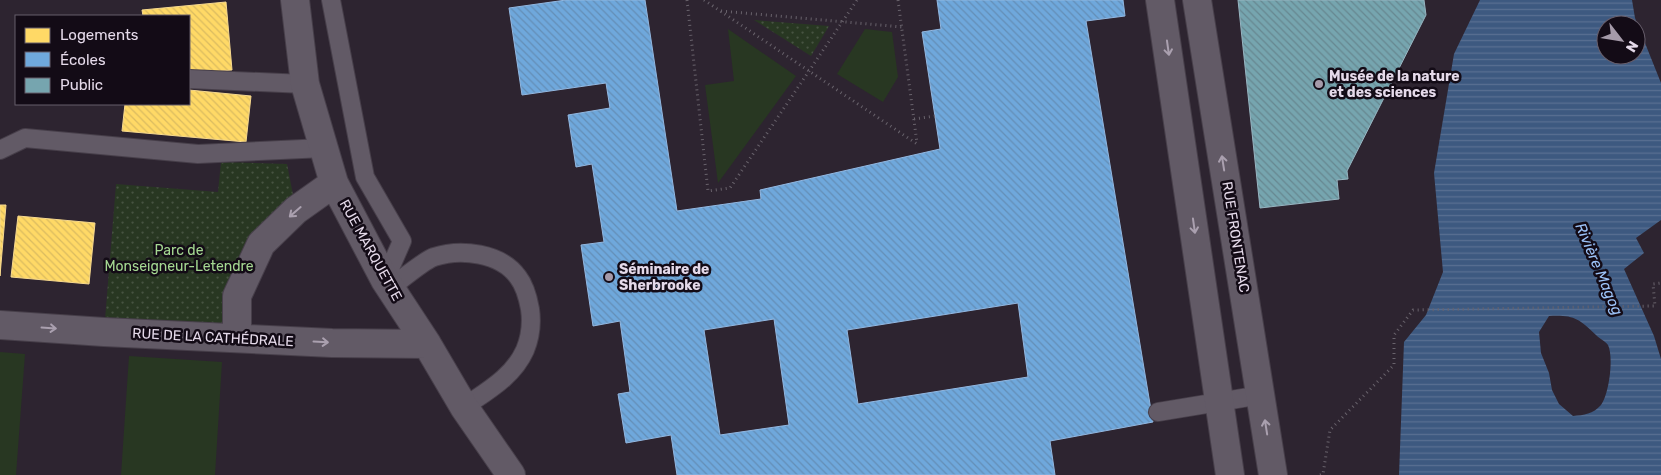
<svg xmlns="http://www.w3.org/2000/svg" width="1661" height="475" viewBox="0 0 1661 475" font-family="Rubik,sans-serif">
	<defs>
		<pattern id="park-dots" width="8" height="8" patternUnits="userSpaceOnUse" patternTransform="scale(1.25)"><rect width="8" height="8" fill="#283722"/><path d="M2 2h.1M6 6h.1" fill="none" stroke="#475342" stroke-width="1.8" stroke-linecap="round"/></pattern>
		<pattern id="water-rules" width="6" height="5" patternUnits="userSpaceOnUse" patternTransform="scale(1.25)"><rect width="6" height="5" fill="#3d5980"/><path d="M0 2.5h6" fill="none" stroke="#597092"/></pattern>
		<pattern id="homes-back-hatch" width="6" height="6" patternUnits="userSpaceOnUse" patternTransform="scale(1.25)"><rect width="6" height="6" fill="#ffd966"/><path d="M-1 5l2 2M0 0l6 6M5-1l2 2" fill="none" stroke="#dabb60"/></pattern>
		<pattern id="schools-back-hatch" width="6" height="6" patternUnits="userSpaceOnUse" patternTransform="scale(1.25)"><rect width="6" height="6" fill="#6fa8dc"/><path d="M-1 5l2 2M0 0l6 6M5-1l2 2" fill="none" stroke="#648eb6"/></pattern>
		<pattern id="public-back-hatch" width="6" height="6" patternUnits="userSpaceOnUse" patternTransform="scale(1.25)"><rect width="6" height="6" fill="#76a5af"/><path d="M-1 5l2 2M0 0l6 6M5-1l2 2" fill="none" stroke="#678790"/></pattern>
	</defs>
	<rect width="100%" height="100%" fill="#2d2430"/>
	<path fill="#283722" d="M728,29l68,47 -78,107 -13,-98 29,-4z
		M865,29l27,3 6,45 -15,25 -46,-28z
		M0,352l25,2 -9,121h-16z
		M129,356l93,6 -7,113h-94z"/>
	<path fill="url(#park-dots)" d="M754,20l75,6 -18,30z
		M221,162l66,2 9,46 -35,34 -24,94 -133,-6 12,-148 102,8z"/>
	<path fill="url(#water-rules)" fill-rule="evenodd" d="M1480,0h152l3,18 26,65v137l-25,18 8,15 -20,16 30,67 7,23v116h-262l5,-133 22,-27 17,-43 -9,-99 20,-119zM1606,25h30v30h-30zM1549,316c25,-1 29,2 47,19 3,3 10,7 12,10 6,12 1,50 -7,60 -8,9 -17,10 -28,11l-14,-12 -7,-14 -3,-17 -8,-20 -2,-21z"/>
	<path fill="url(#homes-back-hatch)" stroke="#f7d98e" d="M226,2l6,68 -43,4v-58h-46l-1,-6z
		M189,90l62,6 -5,46 -124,-11 3,-27h64z
		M0,205h6l-6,71z
		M18,216l77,7 -6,61 -78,-7z"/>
	<path fill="url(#schools-back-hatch)" stroke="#92b7e0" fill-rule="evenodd" d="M566,0h79l32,211 84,-12 -1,-9 180,-41 -18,-117 19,-3 -4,-29h186l2,16 -39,5 67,401 -103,19 5,34h-378l-6,-40 -45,8 -8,-49 12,-2 -10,-71 -27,5 -12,-81 23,-3 -12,-78 -16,3 -8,-52 42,-7 -4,-25 -84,12 -13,-87zM1018,303l10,74 -170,27 -11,-74zM774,319l15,106 -69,10 -16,-105z"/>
	<path fill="url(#public-back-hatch)" stroke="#97b5c1" d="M1238,0h186l2,15 -79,156 1,8 -11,1 2,19 -79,9z"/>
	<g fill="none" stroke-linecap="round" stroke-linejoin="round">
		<defs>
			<path id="service" d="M331,0l34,177 37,64 -17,39
				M189,79l116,5
				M0,150l25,-12 173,16 126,-6
				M390,288c11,-8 33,-27 44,-31 27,-9 67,-4 84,20 7,9 10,21 12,32 2,14 0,29 -5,41 -12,27 -38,41 -61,57
				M1158,412l103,-17"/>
			<path id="minor" d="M295,0l10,84 29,99 51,97 42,64 37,63 47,68
				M1160,0l70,475
				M1197,0l76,475
				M0,325l104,7 228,11 95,1
				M237,338v-42l24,-52 35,-34 38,-27"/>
		</defs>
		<use href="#service" stroke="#473f4a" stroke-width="20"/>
		<use href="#minor" stroke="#473f4a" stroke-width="30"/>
		<path stroke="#69636c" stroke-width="3" stroke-dasharray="1 4" stroke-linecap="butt" d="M687,0l21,191 22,-3 127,-188
			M704,0l213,144
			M898,0l19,143
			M721,11l181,16
			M914,119l21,-3
			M1320,475l3,-1 7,-44 64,-65v-30l19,-25 242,-4 -2,-22 8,-1"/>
		<use href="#service" stroke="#625a66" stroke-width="18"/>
		<use href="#minor" stroke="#625a66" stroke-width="28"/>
	</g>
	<defs><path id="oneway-shaft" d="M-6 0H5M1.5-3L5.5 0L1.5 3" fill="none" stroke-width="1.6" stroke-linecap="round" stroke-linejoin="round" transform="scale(1.25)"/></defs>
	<g stroke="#aaa0af">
		<use href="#oneway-shaft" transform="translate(1168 48) rotate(82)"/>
		<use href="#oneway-shaft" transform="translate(1223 163) rotate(-99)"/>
		<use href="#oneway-shaft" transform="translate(295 212) rotate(139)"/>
		<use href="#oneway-shaft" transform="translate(1194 226) rotate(82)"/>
		<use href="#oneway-shaft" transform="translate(49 328) rotate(4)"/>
		<use href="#oneway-shaft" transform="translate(321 342) rotate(3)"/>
		<use href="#oneway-shaft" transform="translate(1266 427) rotate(-99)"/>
	</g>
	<g fill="#a59aa9" stroke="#130b16" stroke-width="2">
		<circle cx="1319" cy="84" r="5"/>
		<circle cx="609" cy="277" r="5"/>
	</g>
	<g text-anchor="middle" stroke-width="5" stroke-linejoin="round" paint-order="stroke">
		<g font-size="14" font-weight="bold" fill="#e5daea" stroke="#130b16" text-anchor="start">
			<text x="1329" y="81">Musée de la nature<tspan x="1329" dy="16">et des sciences</tspan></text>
			<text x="619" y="274">Séminaire de<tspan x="619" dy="16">Sherbrooke</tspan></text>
		</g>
		<g font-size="14" fill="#e5daea" stroke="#130b16">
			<text transform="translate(1236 237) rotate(81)" y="5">RUE FRONTENAC</text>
			<text transform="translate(371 250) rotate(61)" y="5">RUE MARQUETTE</text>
			<text transform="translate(213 337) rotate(3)" y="5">RUE DE LA CATHÉDRALE</text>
		</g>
		<g font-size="14" fill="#a5d892" stroke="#130b16">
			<text x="179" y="255">Parc de<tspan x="179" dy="16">Monseigneur-Letendre</tspan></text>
		</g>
		<g font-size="15" font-style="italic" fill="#9cc2f7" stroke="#130b16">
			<text transform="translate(1599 269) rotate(67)" y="5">Rivière Magog</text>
		</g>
	</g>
	<rect x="15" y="15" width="175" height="90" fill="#130b16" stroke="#675e6b"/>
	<rect x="25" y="28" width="25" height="15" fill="#ffd966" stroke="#675e6b"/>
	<text x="60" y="40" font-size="15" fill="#e5daea">Logements</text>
	<rect x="25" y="52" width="25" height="15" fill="#6fa8dc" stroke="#675e6b"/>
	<text x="60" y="65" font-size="15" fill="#e5daea">Écoles</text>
	<rect x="25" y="78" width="25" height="15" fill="#76a5af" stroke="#675e6b"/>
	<text x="60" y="90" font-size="15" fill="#e5daea">Public</text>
	<g transform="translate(1621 40) rotate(121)"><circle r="24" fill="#130b16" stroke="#675e6b"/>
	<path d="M0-4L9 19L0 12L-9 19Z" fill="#a59aa9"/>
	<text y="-8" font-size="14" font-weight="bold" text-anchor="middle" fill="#e5daea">N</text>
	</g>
</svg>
